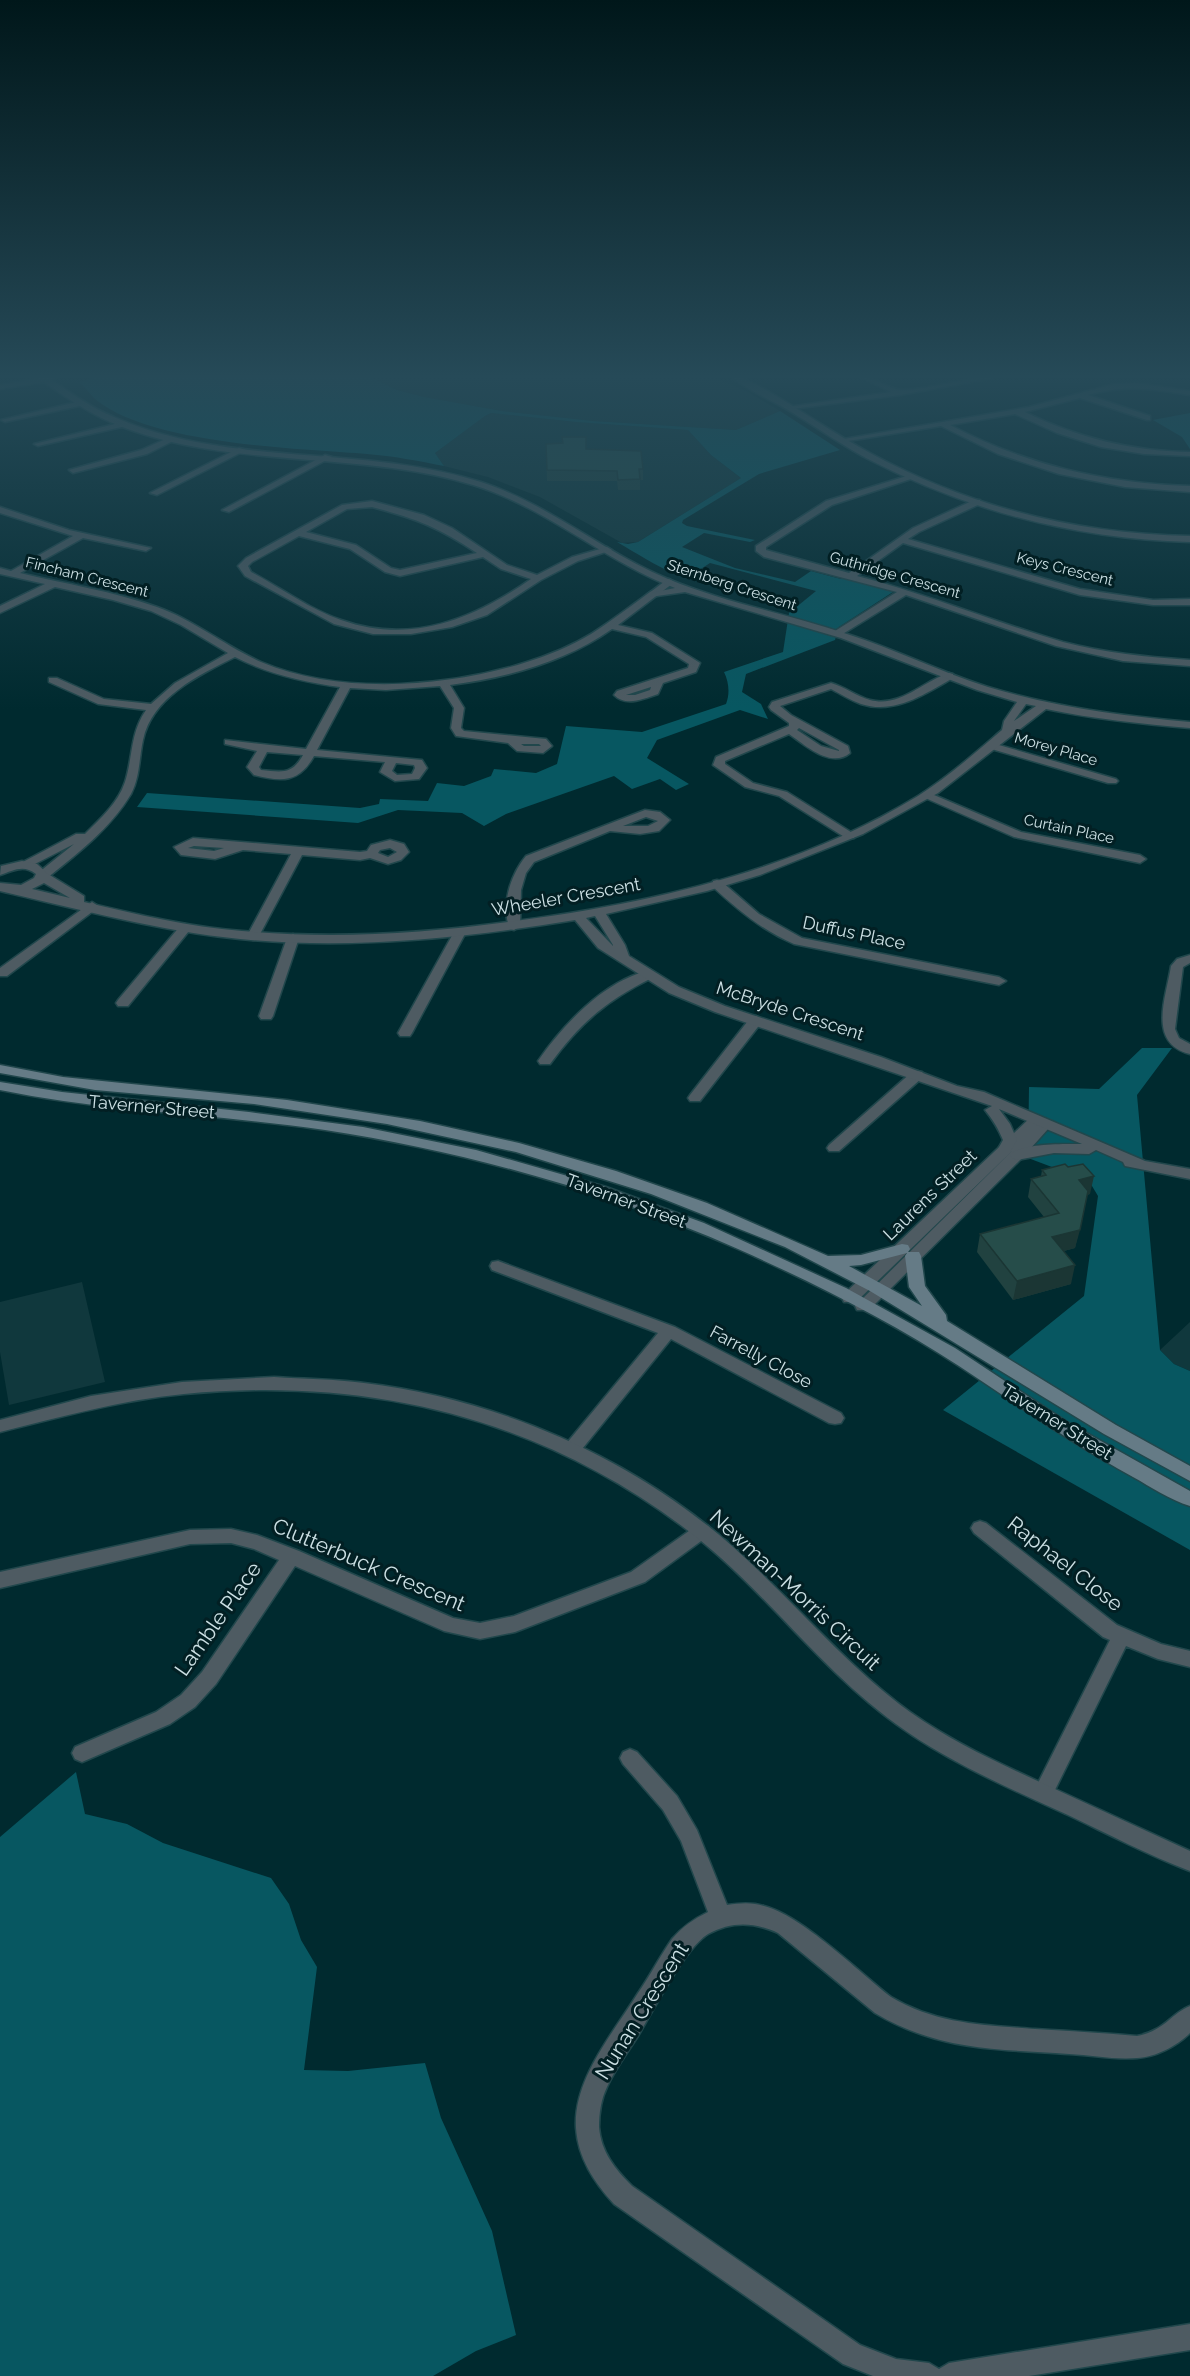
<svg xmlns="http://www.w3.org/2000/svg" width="1190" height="2376" viewBox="0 0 1190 2376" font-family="Raleway,sans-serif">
	<rect width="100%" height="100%" fill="#002a2f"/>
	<path fill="#10383d" d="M372,378h344l32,14 32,19 -44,19 -143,-9 -91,-10 -78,-14 -26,-7z
		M491,413l85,9 112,8 23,25 30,23 -103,64 -16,1 -82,-46 -52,-20 -44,-11 -9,-13 50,-37z
		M82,1282l23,100 -96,23 -9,-53v-50z
		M1190,1322v49l-16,-7 -14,-14z"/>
	<path fill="#075761" d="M93,378h279l25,12 27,7 78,14 91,10 143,9 44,-19 60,39 -81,24 -76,46 -1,3 5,3 68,14 -5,2 -46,-9 -22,14 53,21 60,14 16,-11 30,8 6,-3 49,14 -57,37 -4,13 -89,34 -4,18 19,12 7,15 -28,-9 -83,30 -10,18 42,26 -13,6 -16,-11 -28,10 -18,-13 -108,38 -22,12 -22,-13 -64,-3 -40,13 -221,-16 10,-14 213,15 19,-4 1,-5 48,2 9,-18 27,3 27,-10 3,-7 42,4 21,-9 9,-38 76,6 84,-28c4,-10 3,-22 -2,-32l59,-20 6,-39 27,-22 -106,-28 -17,11 22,7c-23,9 -77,-27 -98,-39l11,2 10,-2 103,-64 -30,-23 -23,-25 -112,-8 -85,-9 -6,3 -50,37 9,13c-25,-5 -51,-10 -77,-12 -71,-6 -216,-9 -272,-55 -5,-5 -10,-12 -16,-17z
		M1190,413v36l-8,-12 -29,-17z
		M1142,1048h30l-35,47 23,255 14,14 16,7v179l-247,-140 141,-114 14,-100 -9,-15 -61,-23 1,-71 70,2z
		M76,1772l9,42 42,10 36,19 108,35 18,26 12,36 16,27 -13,103 44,1 77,-8 16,55 51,113 24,104 -40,16 -43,25h-433v-539z"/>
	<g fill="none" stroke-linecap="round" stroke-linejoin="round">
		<defs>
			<path id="minor" d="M862,378c15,-1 27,12 41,12 30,-1 59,-13 90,-12l-93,17 -108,14 -4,-2 103,-15z
				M1137,383l53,8v4c-40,-6 -62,-11 -102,0l62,21v4h-3l-67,-22 -55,14c53,26 106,39 165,40v4l-46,-2 -43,-7 -44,-14 -42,-19 -65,11c76,40 154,58 240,61v6l-65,-5 -66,-13 -61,-20 -57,-28 -99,16 -4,-2 191,-33 85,-23z
				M81,401h3v4l-79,17 -4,-2z
				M123,422h3v4l-88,20 -4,-2z
				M170,437l7,2 -30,15 -74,19 -4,-3 72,-20z
				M239,448l7,2 -89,45 -7,-2z
				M325,455l7,2 -103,55 -7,-2z
				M910,475l7,2 -85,28 -66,42v3l83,23 64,-45 61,-28h6v4l-61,28 -11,7 172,50 73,11 37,-1v6h-37l-73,-10 -177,-52 -46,33c70,18 137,46 206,66 42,11 84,15 127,18v6l-67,-5 -67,-15 -150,-51 -65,40h-6v-4l62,-39 -133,-35 -8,-6v-5l70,-45z
				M372,501l52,14 28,13 55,37 30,10 35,-18 35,-10 5,3 -34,11 -37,19 -54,35 -35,12 -41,7h-38l-39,-10 -89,-48 -7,-10 8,-8 96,-53zM372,507c45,12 66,20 105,46l-77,17 -9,-2 -35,-23 -50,-13 41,-23zM299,536l51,13 35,23 15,4 83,-19 18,12 30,10c-57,40 -120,66 -190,41 -32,-11 -60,-32 -90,-48l-3,-6 4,-4z
				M0,507l69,23 82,18 -5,3 -63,-13 -63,35c45,11 92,18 137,34 37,13 68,39 104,55 83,35 197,25 281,-5 22,-8 45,-19 64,-33 15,-11 30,-21 44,-32 7,-4 12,-10 19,-13l5,3 -2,2 -54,41 34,8 48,30 -4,9 -33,11 -5,11c-15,5 -32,13 -44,1l3,-4 71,-23 1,-4 -43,-27 -34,-8c-47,33 -106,49 -162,56l14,23 -3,20 3,3 82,8 6,7 -9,7 -26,-2 -9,-8 -52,-7 -5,-8 3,-20 -14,-22 -54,4 -36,-2 -33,62 105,10 5,8 -8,11 -24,2 -15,-9 5,-10 -71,-6c-15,27 -32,26 -60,19l-7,-8 10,-16 -32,-7v-4l81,9 34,-62c-37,-5 -72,-13 -105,-30 -36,18 -83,40 -92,83 -4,18 -3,37 -12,54 -21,35 -54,60 -85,85l-4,1 -6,-4 2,-3 36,-29 -45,23 -4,1 -6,-4 57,-30h9c15,-15 33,-31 40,-52 8,-25 5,-49 21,-72l-48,-6 -49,-22v-4h8l47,21 47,5 24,-21 53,-30 -47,-28 -30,-14 -38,-11 -58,-13 -55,26v-7l45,-22 -45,-10v-6l11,3 62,-35 -73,-23zM651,687l-1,3 -15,5h-9zM521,744h18l2,2h-17zM267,752l36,3c-11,20 -21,17 -42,15l-2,-3zM396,763l18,2 1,3 -3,6 -15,1 -5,-4z
				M949,673l4,1v4c-28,16 -59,37 -92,26 -11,-4 -20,-10 -30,-15l-51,17 11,9 57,31 2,7c-19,16 -45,-8 -61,-19l-64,27v3l28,19 34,9 67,42v4h-8l-67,-42 -34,-9 -32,-22 3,-8 73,-31v-3l-18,-13 -2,-3 3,-5 59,-19c14,4 25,13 39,17 30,8 53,-19 79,-27zM799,728l40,22v1l-18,-5 -24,-16z
				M992,743l124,36 2,2 -2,2h-8l-120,-35v-4z
				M927,792l94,40 119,23 6,4 -6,4 -126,-26 -91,-40v-4z
				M645,810l15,2 10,8 -11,11 -19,3 -30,-3 -76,31 -8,11 -5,17 -1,36 -6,4 -4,-1c-10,-23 1,-55 16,-73zM646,817l12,4 -10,5h-25z
				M193,838l167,14 7,-1 4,-6 19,-5 14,4 5,8 -8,8 -13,4 -18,-6 -10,2 -58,-5 -43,81 -6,4 -6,-4 44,-82 -48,-4 -28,9 -34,-4 -7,-8zM194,846l30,2 -10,3 -26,-3zM390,848l7,4 -9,5 -10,-4 2,-3z
				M717,880l4,1 38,33 43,24 197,39 7,4 -7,4 -205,-41c-32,-14 -56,-34 -81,-57v-6z
				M92,902l6,4 -2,3 -89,67h-7v-8z
				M185,924l6,4 -2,3 -61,75h-10l-2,-3 2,-3 63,-75z
				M460,928l6,4 -54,101 -2,3h-10l-2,-3 56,-101z
				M293,934l6,4 -26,78 -2,3h-10l-2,-3 28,-78z
				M1190,955v8l-7,4 -8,62 4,9 11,6v10c-43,-11 -24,-56 -19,-88l6,-7z
				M647,971l5,1 2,3 -2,3c-45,22 -72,45 -102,86h-10l-2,-3c25,-36 65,-79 109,-90z
				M756,1016l7,4 -2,3 -61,78h-10l-2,-3 2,-3 61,-78z
				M917,1071l5,1 2,3 -2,3 -83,73h-10l-2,-3 2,-3 83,-73z
				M1036,1115l5,2 1,5 6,1 2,3 -2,3 -26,29 -153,152h-12l-2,-4 158,-156 -157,152h-12l-2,-4 2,-4 187,-177z
				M498,1261l177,66 166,86 3,5 -3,5 -6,1 -6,-1 -158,-84 -93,115 -6,2 -6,-2 -3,-5 3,-5 92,-111 -166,-63 -2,-4 2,-4z
				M980,1521l6,2 131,102 44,19 29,7v16l-32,-8 -32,-13 -76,154 -7,2 -7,-2 -3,-7 77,-153 -7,-3 -129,-104 -3,-5 3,-5z
				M702,1524l6,2 3,5 -3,5 -63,46 -130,50 -35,7 -36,-8 -149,-65 -79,118 -21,23 -25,17 -88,38 -7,-3 -3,-6 3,-6 81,-35 25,-17 21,-23 77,-112 -25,-11 -23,-6 -41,1 -190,44v-16l190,-42 41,-1 26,6 42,16 154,67 27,5 34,-7 117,-44 65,-46z
				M630,1749l7,3 40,44 20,34 30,75c13,-2 25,-3 37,1 37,9 95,66 127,91 45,27 93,28 144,32 34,2 68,4 102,7 29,-6 32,-21 53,-30v27c-13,13 -34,24 -53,25 -22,2 -46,-3 -68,-4 -72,-5 -130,-3 -194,-41l-97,-80c-24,-11 -46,-12 -70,1 -23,14 -55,77 -70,102 -10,16 -23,33 -31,51 -6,12 -8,27 -8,40 2,25 16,42 33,59l228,159 36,14 33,4 10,6 10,-6 241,-39v26l-161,26h-156l-30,-12 -229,-160c-20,-22 -36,-46 -38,-76 -3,-49 38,-96 62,-135 12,-17 22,-37 34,-54 11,-13 22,-20 36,-27l-27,-71 -18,-31 -40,-46 -3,-6 3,-6z"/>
			<path id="tertiary" d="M40,378h16l-4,2c20,14 40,28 62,37 115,51 248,27 367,65 68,22 122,70 187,97 58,24 120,35 179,55 48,15 93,38 141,53 66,20 134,29 202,35v6c-48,-4 -96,-9 -144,-19l-108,84 -75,41 -103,41 -53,16 -101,23 19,31 4,11 50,31 46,19 156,51 76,29 27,6 161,69 45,8v10l-65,-13 -2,-4 -27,-12 -7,4 -35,-1 -37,7 -5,-2 -2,-3c10,-12 55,-11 72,-11l-83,-35 11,15 7,16 -7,12h-10l-2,-3 5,-9c-5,-12 -10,-20 -18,-30l7,-4 -277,-94 -46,-19 -71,-45 -23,-28c-111,18 -223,30 -335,19 -80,-8 -162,-30 -240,-48v-8l21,2 13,-7 2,-4c-13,-10 -23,-3 -36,1l1,-9 21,-5 15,3 11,10 36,22v6c52,12 105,25 158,29 89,8 177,3 266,-9 140,-18 287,-51 410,-126 30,-19 57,-43 84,-66l2,-9 13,-19 -40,-12 -136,-52 -156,-46 -35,5v-4l25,-5c-71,-27 -129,-81 -202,-103 -118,-36 -248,-14 -363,-63 -24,-11 -45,-25 -66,-40l-44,7v-4zM1026,704l10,2 -22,15zM44,883l26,15 -38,-9zM595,916l18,29v1l-27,-28z
				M733,378h9l15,7c38,21 74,47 113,68 100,54 207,81 320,83v6c-115,-3 -222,-31 -324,-84 -24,-13 -47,-29 -70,-43 -19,-13 -46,-23 -63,-37z
				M274,1377c30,2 60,2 90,6 133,16 267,74 368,163 61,54 112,118 178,166 45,32 95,54 145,77 45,21 90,41 135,62v20c-42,-16 -82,-37 -122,-56 -59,-27 -120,-53 -172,-91 -75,-54 -129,-131 -201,-188 -150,-117 -323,-160 -511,-142 -63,6 -123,23 -184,38v-12l91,-24 91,-14z"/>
			<path id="secondary" d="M0,1065l63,12 224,23 133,21 99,22 97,28 91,32 121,53 33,-1 41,-11 6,1 2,4 -2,3h11l2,4 4,30 21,29 1,6 169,104 74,41v15l-86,-47 -234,-143 -85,-44 -134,-53 -135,-42 -129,-28 -133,-20 -159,-14 -95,-17zM907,1253l-2,3 4,31 13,19 -73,-40 12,-1z
				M0,1082l62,10 187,20 114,15 113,23 130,37 98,36 142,65 109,60 112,74 123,69v15c-20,-6 -39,-19 -57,-29 -61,-33 -116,-73 -174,-111 -69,-45 -145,-83 -221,-117 -132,-58 -270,-97 -413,-119 -108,-16 -218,-18 -325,-40z"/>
		</defs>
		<use href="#minor" stroke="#21474c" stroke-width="3"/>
		<use href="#tertiary" stroke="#21474c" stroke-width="3"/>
		<use href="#secondary" stroke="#21474c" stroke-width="3"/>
		<use href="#minor" fill="#4e5b62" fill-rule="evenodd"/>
		<use href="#tertiary" fill="#4e5b62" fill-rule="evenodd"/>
		<use href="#secondary" fill="#657b86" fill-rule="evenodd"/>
	</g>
	<path fill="#214240" d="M546,444l97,25v11h-3v10h-22l-1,-9h-70z
		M1042,1170l48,24 -3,1 -12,53 -11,3 7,33 -58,16 -36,-48 3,-18 64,-17 -16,-20 3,-18 10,-3z"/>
	<path fill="#1b3634" d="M1094,1176l-4,18 -15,4 4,-18z
		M1080,1230l-5,18 -27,7 4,-18z
		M1075,1265l-4,19 -58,16 4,-19z"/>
	<path fill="#264d4a" stroke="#1b3634" stroke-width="1.5" d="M562,437h24v12l55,2 2,18h-4l1,10 -22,1 -1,-9 -70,-1 -1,-26 17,-1z
		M1065,1164l3,3 15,-3 11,12 -15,4 9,11 -8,39 -28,7 23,28 -58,16 -37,-47 79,-21 -28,-34 15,-4 -4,-5z"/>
	<linearGradient id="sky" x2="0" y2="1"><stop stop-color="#00171a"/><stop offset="0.53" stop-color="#264a58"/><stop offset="1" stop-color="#264a58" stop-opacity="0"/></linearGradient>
	<rect width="1190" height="710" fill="url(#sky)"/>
	<g text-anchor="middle" stroke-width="6" stroke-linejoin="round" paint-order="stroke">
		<g font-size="15" fill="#cce0e4" stroke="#021f23">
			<text transform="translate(1065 569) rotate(14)" y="5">Keys Crescent</text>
			<text transform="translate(895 575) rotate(16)" y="5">Guthridge Crescent</text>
			<text transform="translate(87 577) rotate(14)" y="5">Fincham Crescent</text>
			<text transform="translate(732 585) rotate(18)" y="5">Sternberg Crescent</text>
			<text transform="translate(1056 749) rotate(16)" y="5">Morey Place</text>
			<text transform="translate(1069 829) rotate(12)" y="5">Curtain Place</text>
		</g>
		<g font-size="18" fill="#cce0e4" stroke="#021f23">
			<text transform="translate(566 897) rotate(-10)" y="6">Wheeler Crescent</text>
			<text transform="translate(854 933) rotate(12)" y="6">Duffus Place</text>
			<text transform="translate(790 1011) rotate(18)" y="6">McBryde Crescent</text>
			<text transform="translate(152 1107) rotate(5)" y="6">Taverner Street</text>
			<text transform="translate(930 1195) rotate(-44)" y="6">Laurens Street</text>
			<text transform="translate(626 1201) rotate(20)" y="6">Taverner Street</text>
			<text transform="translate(761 1357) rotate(28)" y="6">Farrelly Close</text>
			<text transform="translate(1057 1422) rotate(32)" y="6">Taverner Street</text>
		</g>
		<g font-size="21" fill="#cce0e4" stroke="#021f23">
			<text transform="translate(1065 1564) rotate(38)" y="7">Raphael Close</text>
			<text transform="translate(369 1565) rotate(23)" y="7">Clutterbuck Crescent</text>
			<text transform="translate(795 1590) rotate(43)" y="7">Newman-Morris Circuit</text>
			<text transform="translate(218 1619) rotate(-55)" y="7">Lamble Place</text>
			<text transform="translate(642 2011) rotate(-58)" y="7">Nunan Crescent</text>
		</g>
	</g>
</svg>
